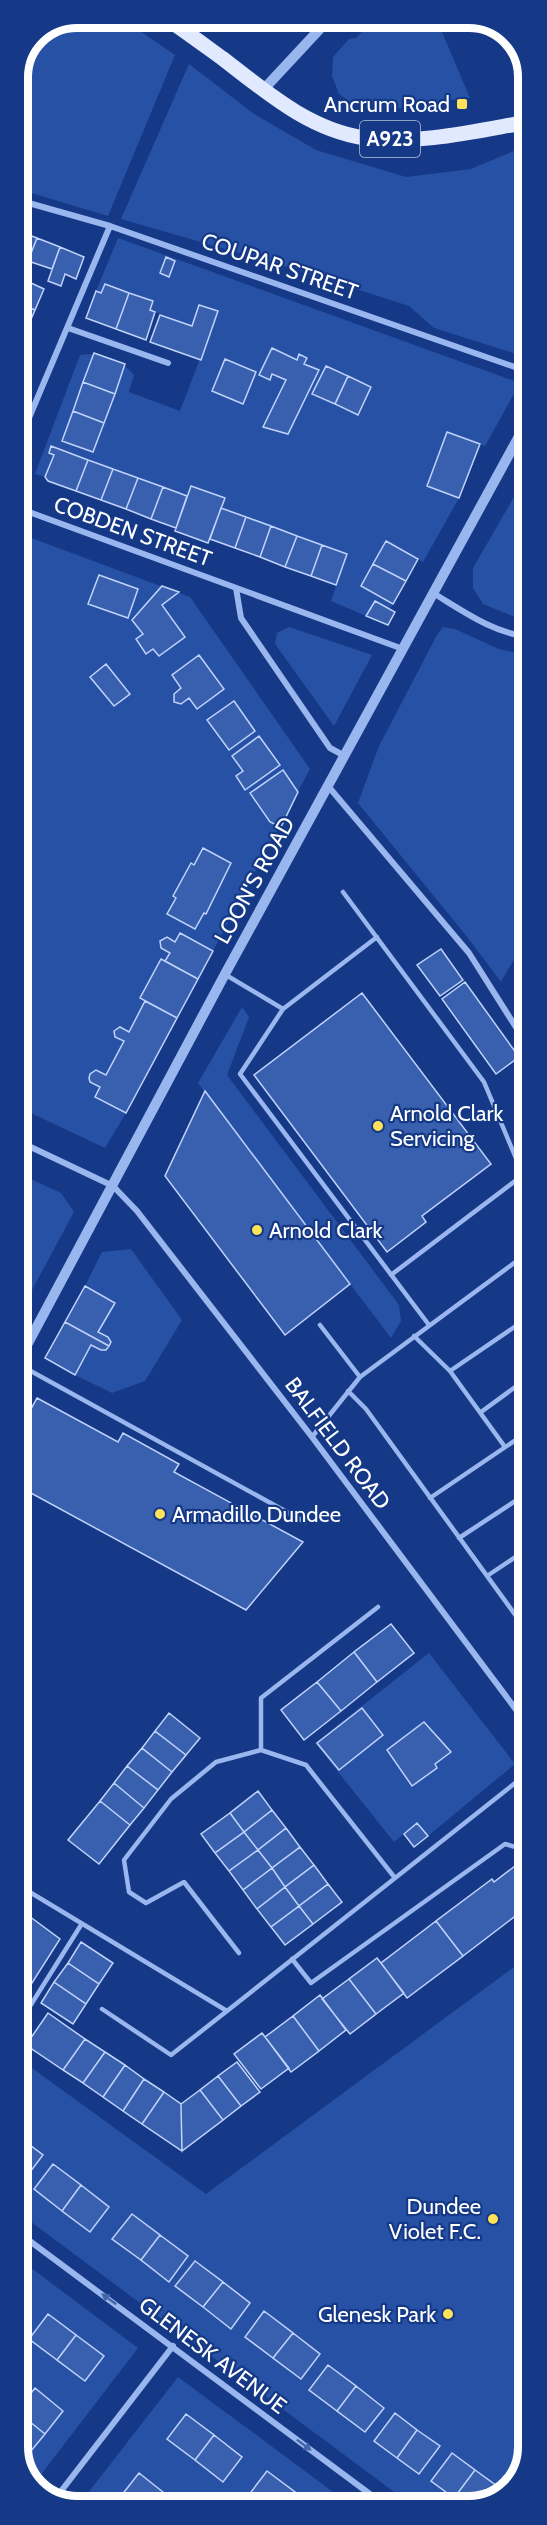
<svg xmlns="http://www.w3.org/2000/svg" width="547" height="2525" viewBox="0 0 547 2525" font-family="Cabin,sans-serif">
	<rect width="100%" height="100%" fill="#153986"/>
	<path fill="#2751a5" d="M78,18h30l35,15 32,22 -67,161 -90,-27v-112l18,-42z
		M376,18h60l34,80 -52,6 -5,5 -58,-4 -16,-11 -7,-18 1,-19 16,-18 7,-1z
		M189,64l65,50 62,36 90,27 65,-8 57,-24 1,213 -95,-30 -25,-22 -115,-37 -173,-50z
		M118,238l402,145 -35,63 -38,-14 -20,54 32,12 -36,64 -38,-21 -24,45 32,18 -3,5 -15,-7 -9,14 -35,-15 16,-47 -126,-46 3,-10 -32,-12 -5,10 -136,-50 -2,7 5,2 -9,22 -10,-3 45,-119c21,-3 41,4 54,20l-5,17 51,19 38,-99 -19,-7 -7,21 -42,-16 2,-9 -47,-17 -4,9 -5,-2z
		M529,471v148l-12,-1 -34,-14 -10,-16v-20z
		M18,533l172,64 120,172 -97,182 -33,-18 -5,9 -8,-5 -7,4 1,7 9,5 -5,8 -4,-2 -20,39 4,3 -16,31 -9,-5 -6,4 1,6 9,4 -18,34 -10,-5 -6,4v8l10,5 -5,10 31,16 -21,35 -87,-41z
		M289,627l83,28 -38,71 -59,-82 2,-11z
		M443,627l12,2 44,20 30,7v286l-8,5 -20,35 -33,-44 -110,-135 21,-57 58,-111z
		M242,1007l7,10 -22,58 172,230 2,16 -10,17 -193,-255z
		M18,1173l43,20 13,19 -56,104z
		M131,1249l51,71 -37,61 -33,12 -37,-18 16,-30 10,5h5l5,-8 -3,-5 -10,-5 16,-30 -29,-16 17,-34z
		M429,1653l86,111 -87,72 -11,-13 -23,19 -79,-99z
		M529,1956v492l-15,38 -36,20h-65l-394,-293 -1,-155 188,136z
		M19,2259l119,89 -105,137 -14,-29z
		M178,2377l174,129 -275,1z"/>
	<path fill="#3960af" stroke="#c0d3fb" stroke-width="1.5" d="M18,231l19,7 -9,23 -10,-4z
		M37,238l23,9 -8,22 -24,-8z
		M60,247l24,10 -8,22 -11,-5 -4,12 -13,-5z
		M166,257l9,4 -6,16 -9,-4z
		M18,277l26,12 -9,21 -17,-7z
		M105,284l24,9 -13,36 -30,-11 10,-27 5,2z
		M129,293l24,8 -3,9 5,2 -9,28 -30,-11z
		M18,303l17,7 -9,21 -8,-4z
		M199,305l19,6 -17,49 -51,-18 10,-27 32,11z
		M18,335l13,6 -11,24 -2,-1z
		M272,348l25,12 2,-6 8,4 -3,6 15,6 -31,64 -25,-7 23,-47 -14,-6 -2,6 -11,-5z
		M94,353l31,11 -10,30 -32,-12z
		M225,359l31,13 -13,32 -31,-13z
		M326,366l22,10 -13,28 -23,-10z
		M348,376l23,11 -13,28 -23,-11z
		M83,382l32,12 -11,29 -31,-12z
		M73,411l31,12 -11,29 -31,-11z
		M447,432l33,12 -21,54 -32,-12z
		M51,446l37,14 -12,31 -28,-10 -3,-4 9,-22 -5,-2z
		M88,460l25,9 -12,31 -25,-9z
		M113,469l25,9 -12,31 -25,-9z
		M138,478l25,9 -12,32 -25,-10z
		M191,486l34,12 -17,45 -33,-12z
		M163,487l24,9 -11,32 -25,-9z
		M221,508l25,9 -11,31 -25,-9z
		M246,517l25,9 -11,31 -25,-9z
		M271,526l26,10 -12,31 -25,-10z
		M297,536l25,9 -11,31 -26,-9z
		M386,541l32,18 -12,22 -33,-17z
		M322,545l25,9 -11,31 -25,-9z
		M373,564l33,17 -13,23 -32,-18z
		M99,575l39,14 -10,29 -40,-14z
		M162,586l17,6 -17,13 23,32 -26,19 -6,-7 -7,5 -10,-15 7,-5 -11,-14z
		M375,601l20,11 -7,13 -22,-9z
		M199,655l25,34 -27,20 -8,-11 -8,6 -7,-2v-8l7,-6 -9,-13z
		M106,664l24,30 -16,12 -24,-29z
		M234,701l21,30 -26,19 -22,-30z
		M259,736l21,29 -35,25 -9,-14 7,-5 -11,-15z
		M283,770l15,22 -17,35 -11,-5 -20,-29z
		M203,848l28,15 -25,51 -2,-1 -9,16 -28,-15 9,-16 -3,-2 18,-33 3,2z
		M180,933l33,18 -15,28 -33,-18 5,-8 -9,-5 -1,-7 7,-4 8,5z
		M441,949l22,31 -23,16 -23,-31z
		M161,959l37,20 -21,39 -37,-20z
		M465,982l54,75 -23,17 -54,-75z
		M362,993l129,171 -69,52 4,6 -39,30 -133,-177z
		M145,1001l32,17 -51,95 -31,-16 5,-10 -10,-5 -1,-4 1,-4 6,-4 10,5 18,-34 -9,-4 -1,-6 6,-4 9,5z
		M205,1091l145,193 -65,51 -120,-159z
		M85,1286l30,17 -17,29 10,5 3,5 -2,4 -44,-24z
		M65,1322l44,24 -3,4h-5l-10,-5 -16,30 -30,-17z
		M37,1398l81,44 5,-9 56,31 -5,8 129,70 -57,68 -228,-124v-53z
		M391,1624l23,29 -37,29 -23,-30z
		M354,1652l23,30 -36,29 -24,-29z
		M317,1682l24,29 -37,29 -23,-30z
		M362,1708l21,27 -44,35 -22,-27z
		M169,1713l31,25 -14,17 -31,-24z
		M424,1722l27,30 -16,12 2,4 -25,18 -25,-36z
		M155,1731l31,24 -14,17 -30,-24z
		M142,1748l30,24 -14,18 -31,-24z
		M127,1766l31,24 -14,18 -30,-25z
		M114,1783l30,25 -14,17 -30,-24z
		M258,1791l14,19 -28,22 -14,-19z
		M100,1801l30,24 -31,39 -31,-24z
		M272,1810l14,18 -28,22 -14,-18z
		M230,1813l14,19 -29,21 -14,-19z
		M417,1823l11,13 -14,11 -10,-13z
		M286,1828l14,19 -28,21 -14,-18z
		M244,1832l14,18 -29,21 -14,-18z
		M300,1847l14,18 -29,22 -13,-19z
		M258,1850l14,18 -29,22 -14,-19z
		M314,1865l14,19 -29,22 -14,-19z
		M515,1866l14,19v16l-13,10 2,3 -55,42 -27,-35 56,-42 2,3z
		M272,1868l13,19 -28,22 -14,-19z
		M328,1884l14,18 -29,22 -14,-18z
		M285,1887l14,19 -28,21 -14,-18z
		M299,1906l14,18 -28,21 -14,-18z
		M29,1916l31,23 -42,66v-72z
		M436,1921l27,35 -56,42 -26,-35z
		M81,1942l32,21 -14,21 -31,-21z
		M377,1958l27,35 -28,21 -27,-35z
		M68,1963l31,21 -13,20 -32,-22z
		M349,1979l27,35 -26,20 -28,-35z
		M54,1982l32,22 -13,20 -32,-21z
		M320,1995l26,35 -27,21 -26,-35z
		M48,2013l37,26 -22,31 -37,-25z
		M293,2016l26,35 -28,21 -26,-35z
		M262,2033l27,35 -28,21 -27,-35z
		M85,2039l20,13 -22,31 -20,-13z
		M105,2052l20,13 -22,32 -20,-14z
		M237,2062l23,30 -19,14 -23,-30z
		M125,2065l19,14 -21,32 -20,-14z
		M218,2076l23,30 -18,14 -23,-30z
		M144,2079l20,13 -22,32 -19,-13z
		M200,2090l23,30 -41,31 -1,-47z
		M164,2092l17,12 1,47 -40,-27z
		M18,2136l25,19 -19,25 -6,-4z
		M53,2164l28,21 -19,26 -28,-22z
		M81,2185l28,22 -19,25 -28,-21z
		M132,2214l28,21 -19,25 -29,-21z
		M160,2235l28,21 -19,26 -28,-22z
		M195,2261l28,21 -20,25 -28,-21z
		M223,2282l27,21 -19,26 -28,-22z
		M264,2311l29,22 -20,25 -28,-21z
		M48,2314l28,21 -19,25 -28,-21z
		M293,2333l27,21 -19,25 -28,-21z
		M76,2335l28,21 -19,25 -28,-21z
		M328,2365l28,21 -19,25 -28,-21z
		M356,2386l28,22 -19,24 -28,-21z
		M35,2388l28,23 -18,23 -26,-21v-5z
		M19,2413l26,21 -19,23 -7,-6z
		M395,2413l22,17 -20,28 -23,-17z
		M186,2414l28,21 -19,25 -28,-21z
		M417,2430l23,16 -21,28 -22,-16z
		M214,2435l28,22 -19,25 -28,-22z
		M452,2453l23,17 -21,28 -23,-17z
		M475,2470l22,16 -12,16 -7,4h-12l-12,-8z
		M267,2471l28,21 -11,14h-22l-14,-10z
		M139,2473l29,23 -9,11h-25l-13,-11z
		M295,2492l18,14h-29z
		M121,2496l13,11h-22z"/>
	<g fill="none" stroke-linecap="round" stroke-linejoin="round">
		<path stroke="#9ab6ee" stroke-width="4.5" d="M343,892l141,190 39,93 6,62
			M377,937l-94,72 -43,65 189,251
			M226,975l57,34
			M391,1275l132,-100
			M320,1325l40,52
			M414,1336l36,35 55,76
			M18,1364l287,158
			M450,1371l79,-54
			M348,1391l18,18 153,211 10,-7
			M481,1412l48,-35
			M312,1437l48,-60 169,-125
			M430,1498l99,-67
			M459,1538l70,-46
			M487,1576l42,-28
			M261,1750v-52l117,-91
			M18,1885l209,126 302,-239
			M239,1953l-55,-71 -38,21 -17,-11 -5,-32 47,-61 45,-37 45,-12 45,15 89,113
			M292,1959l19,24 194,-139 14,4 10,12
			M102,2009l69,46 56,-44
			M18,2018l9,-7 54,-86"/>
		<path stroke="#9ab6ee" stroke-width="6" d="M18,200l92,26 419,146
			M68,328l100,35
			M18,444l92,-218
			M18,508l385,141
			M236,588l5,30 89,130 13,7
			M433,593c30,18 60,40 96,44
			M328,786l141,167 60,95
			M18,1141l95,45 24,25 175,226 217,290
			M19,2233l367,273
			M55,2499l118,-153"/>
		<path stroke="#9ab6ee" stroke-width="10" d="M263,90l67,-72
			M18,1362l207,-388 304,-556"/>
		<path stroke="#e1e9ff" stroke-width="15" d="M166,18c19,13 38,27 56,40 43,33 87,72 143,80 53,7 111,-7 163,-16"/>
	</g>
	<defs><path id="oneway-solid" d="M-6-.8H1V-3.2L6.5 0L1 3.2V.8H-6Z" transform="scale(1.5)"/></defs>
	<g fill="#4465aa">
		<use href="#oneway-solid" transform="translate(109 2299) rotate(-144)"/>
		<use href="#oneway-solid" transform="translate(304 2445) rotate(37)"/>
	</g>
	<g fill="#ffe257" stroke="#153986" stroke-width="2">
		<rect x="456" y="98" width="12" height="12" rx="3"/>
		<circle cx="378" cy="1126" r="6"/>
		<circle cx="257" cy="1230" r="6"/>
		<circle cx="160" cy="1514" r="6"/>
		<circle cx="493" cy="2219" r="6"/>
		<circle cx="448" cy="2314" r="6"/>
	</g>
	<g text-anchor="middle" stroke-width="4.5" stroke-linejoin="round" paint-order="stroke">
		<rect fill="#153986" stroke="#b9c4db" stroke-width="1.5" x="360" y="121" width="60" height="36" rx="4.5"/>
		<g font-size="21" font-weight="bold" fill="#fff">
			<text x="390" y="146">A923</text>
		</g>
		<g font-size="22" fill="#fff" stroke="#153986" text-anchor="end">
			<text x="450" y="112">Ancrum Road</text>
			<text x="390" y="1121" text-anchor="start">Arnold Clark<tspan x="390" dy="25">Servicing</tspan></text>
			<text x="269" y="1238" text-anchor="start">Arnold Clark</text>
			<text x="172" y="1522" text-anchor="start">Armadillo Dundee</text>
			<text x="481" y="2214">Dundee<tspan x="481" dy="25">Violet F.C.</tspan></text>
			<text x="436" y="2322">Glenesk Park</text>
		</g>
		<g font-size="22" fill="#fff" stroke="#153986">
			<text transform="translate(280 266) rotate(19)" y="8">COUPAR STREET</text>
			<text transform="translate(133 531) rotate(20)" y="8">COBDEN STREET</text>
			<text transform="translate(254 880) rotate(-61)" y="8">LOON'S ROAD</text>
			<text transform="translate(338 1443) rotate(53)" y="8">BALFIELD ROAD</text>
			<text transform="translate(213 2355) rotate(37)" y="8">GLENESK AVENUE</text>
		</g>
	</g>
	<path d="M0 0H547V2525H0ZM77 28H469A49 49 0 0 1 518 77V2447A49 49 0 0 1 469 2496H77A49 49 0 0 1 28 2447V77A49 49 0 0 1 77 28Z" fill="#153986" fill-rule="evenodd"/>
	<path fill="none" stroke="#fff" stroke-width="8" d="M77 28H469A49 49 0 0 1 518 77V2447A49 49 0 0 1 469 2496H77A49 49 0 0 1 28 2447V77A49 49 0 0 1 77 28Z"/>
</svg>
